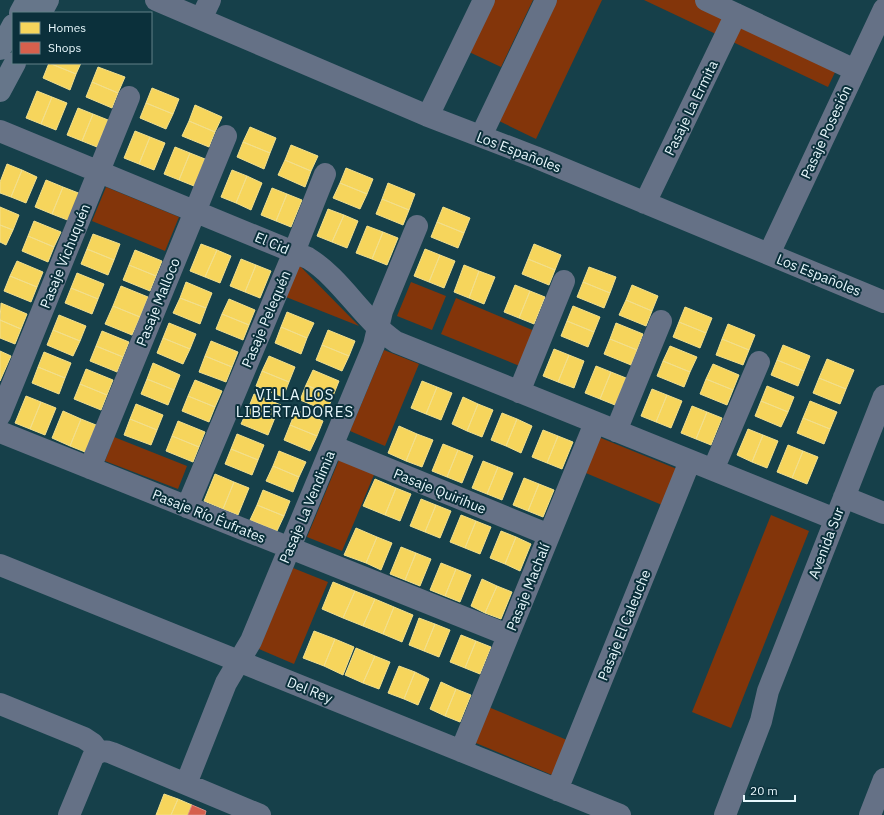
<svg xmlns="http://www.w3.org/2000/svg" width="884" height="815" viewBox="0 0 884 815" font-family="'IBM Plex Sans',sans-serif">
	<rect width="100%" height="100%" fill="#16404a"/>
	<path fill="#83350a" d="M492,0h41l-32,67 -34,-16z
		M557,0h45l-66,139 -37,-18z
		M644,0h51l142,68 -9,19z
		M106,187l73,30 -14,34 -73,-30z
		M299,265l60,61 -73,-29z
		M411,282l35,14 -14,34 -35,-14z
		M456,298l81,34 -15,35 -81,-33z
		M384,350l35,14 -34,82 -35,-15z
		M596,436l81,33 -15,36 -81,-34z
		M114,437l73,29 -9,23 -73,-28z
		M341,455l35,15 -34,81 -35,-14z
		M771,515l38,16 -78,197 -39,-16z
		M293,568l35,14 -34,82 -35,-15z
		M486,706l81,34 -15,35 -81,-34z"/>
	<path fill="#f6d55c" stroke="#f2df8c" d="M49,63h32l-5,11z
		M49,63l27,11 -6,16 -27,-12z
		M98,67l27,10 -7,16 -26,-11z
		M92,82l26,11 -6,15 -26,-11z
		M152,88l27,11 -6,15 -27,-11z
		M37,91l15,6 -11,27 -15,-6z
		M52,97l15,6 -11,27 -15,-6z
		M146,103l27,11 -7,15 -26,-11z
		M195,105l27,12 -7,15 -26,-11z
		M78,108l15,6 -11,27 -15,-6z
		M93,114l15,6 -11,27 -15,-6z
		M189,121l26,11 -6,15 -27,-11z
		M250,127l26,11 -6,15 -27,-11z
		M135,131l15,6 -11,27 -15,-6z
		M150,137l15,6 -11,27 -15,-6z
		M243,142l27,11 -6,16 -27,-12z
		M291,145l27,11 -7,15 -26,-11z
		M175,147l15,6 -11,27 -15,-6z
		M190,153l15,6 -11,27 -15,-6z
		M285,160l26,11 -6,16 -27,-12z
		M7,164l15,6 -11,27 -11,-4v-11z
		M346,168l27,11 -6,15 -27,-11z
		M22,170l15,7 -11,26 -15,-6z
		M232,170l15,6 -11,27 -15,-6z
		M247,176l15,7 -11,27 -15,-7z
		M46,180l17,7 -11,27 -17,-7z
		M340,183l27,11 -7,15 -27,-11z
		M388,183l27,11 -6,16 -27,-11z
		M63,187l18,7 -11,27 -18,-7z
		M272,188l15,6 -11,27 -15,-6z
		M287,194l15,6 -11,27 -15,-6z
		M382,199l27,11 -6,15 -27,-11z
		M0,207l19,8 -6,15 -13,-5z
		M443,207l27,11 -6,15 -27,-11z
		M328,209l16,6 -12,27 -15,-6z
		M344,215l14,6 -11,27 -15,-6z
		M34,221l27,11 -7,15 -26,-11z
		M437,222l27,11 -6,15 -27,-11z
		M0,225l13,5 -7,15 -6,-3z
		M367,226l16,6 -11,27 -16,-6z
		M383,232l15,6 -11,27 -15,-6z
		M93,234l27,10 -6,16 -27,-11z
		M28,236l26,11 -6,15 -26,-11z
		M201,244l16,6 -12,27 -15,-6z
		M534,244l27,11 -6,15 -27,-11z
		M87,249l27,11 -6,15 -27,-11z
		M425,249l15,6 -11,27 -15,-6z
		M135,250l27,11 -6,15 -27,-11z
		M217,250l14,6 -11,27 -15,-6z
		M440,255l15,6 -11,27 -15,-6z
		M241,259l15,6 -11,27 -15,-6z
		M528,259l27,11 -6,15 -27,-11z
		M17,261l26,11 -6,15 -27,-11z
		M129,265l27,11 -6,15 -27,-11z
		M256,265l15,6 -11,27 -15,-6z
		M464,265l15,6 -10,27 -15,-6z
		M589,267l27,10 -6,16 -27,-11z
		M479,271l16,6 -11,27 -15,-6z
		M77,273l27,11 -6,15 -27,-11z
		M10,276l27,11 -6,15 -27,-11z
		M186,282l26,11 -6,15 -26,-10z
		M583,282l27,11 -6,15 -27,-11z
		M515,285l15,6 -11,27 -15,-6z
		M632,285l26,11 -6,15 -26,-11z
		M121,286l27,11 -8,20 -27,-11z
		M71,288l27,11 -6,15 -27,-11z
		M530,291l15,6 -11,27 -15,-6z
		M180,298l26,10 -6,16 -27,-11z
		M229,299l26,11 -6,15 -27,-11z
		M626,300l26,11 -6,15 -27,-11z
		M1,303l26,11 -6,15 -21,-9z
		M113,306l27,11 -8,18 -27,-11z
		M573,306l27,11 -6,15 -27,-11z
		M685,307l27,11 -6,15 -27,-11z
		M287,312l27,11 -7,15 -26,-11z
		M222,314l27,11 -6,15 -27,-11z
		M59,315l27,11 -6,15 -27,-11z
		M0,320l21,9 -6,15 -15,-6z
		M567,321l27,11 -6,15 -27,-11z
		M679,322l27,11 -6,15 -27,-11z
		M169,323l27,11 -6,15 -27,-11z
		M616,323l27,11 -6,16 -27,-11z
		M728,324l27,11 -6,15 -27,-11z
		M281,327l26,11 -6,16 -26,-11z
		M53,330l27,11 -7,15 -26,-11z
		M328,330l27,11 -6,15 -27,-11z
		M102,331l27,11 -6,15 -27,-11z
		M163,338l27,11 -7,15 -26,-11z
		M610,339l27,11 -6,15 -27,-11z
		M722,339l27,11 -6,15 -27,-10z
		M211,341l27,11 -6,15 -27,-11z
		M322,345l27,11 -7,15 -26,-11z
		M783,345l27,11 -6,15 -27,-11z
		M96,346l27,11 -6,15 -27,-11z
		M670,346l27,11 -7,15 -27,-11z
		M554,349l15,6 -11,27 -15,-6z
		M0,351l11,5 -11,25z
		M44,352l27,11 -6,15 -27,-11z
		M569,355l15,6 -10,27 -16,-6z
		M205,356l27,11 -6,15 -27,-10z
		M269,356l26,11 -6,15 -27,-11z
		M827,359l27,11 -8,19 -27,-11z
		M777,360l27,11 -6,15 -27,-11z
		M663,361l27,11 -6,15 -27,-11z
		M153,363l27,12 -6,15 -27,-11z
		M713,364l26,11 -6,15 -27,-11z
		M596,366l15,6 -11,27 -15,-6z
		M38,367l27,11 -6,16 -27,-11z
		M86,369l27,11 -6,15 -27,-11z
		M313,370l26,11 -6,15 -27,-11z
		M262,371l27,11 -6,15 -27,-11z
		M611,372l15,6 -11,27 -15,-6z
		M819,378l27,11 -6,15 -27,-11z
		M147,379l27,11 -6,15 -27,-11z
		M706,379l27,11 -6,15 -27,-11z
		M195,380l27,11 -7,16 -27,-11z
		M422,381l15,6 -11,27 -15,-6z
		M80,384l27,11 -6,15 -27,-11z
		M306,385l27,11 -6,15 -27,-11z
		M767,386l27,11 -6,15 -27,-11z
		M437,387l15,6 -11,27 -15,-6z
		M652,389l15,6 -11,27 -15,-6z
		M254,394l27,11 -7,15 -26,-11z
		M667,395l15,6 -11,27 -15,-6z
		M26,396l15,6 -11,27 -15,-6z
		M188,396l27,11 -6,15 -27,-11z
		M463,397l15,7 -11,27 -15,-7z
		M761,401l27,11 -7,15 -26,-11z
		M810,401l27,11 -7,17 -27,-11z
		M41,402l15,6 -11,27 -15,-6z
		M136,404l27,11 -6,15 -27,-11z
		M478,404l15,6 -11,27 -15,-6z
		M692,406l15,6 -11,27 -15,-6z
		M248,409l26,11 -6,15 -27,-11z
		M296,410l27,11 -6,15 -27,-11z
		M63,411l18,8 -11,27 -18,-8z
		M707,412l15,6 -11,27 -15,-6z
		M502,413l15,6 -11,27 -15,-6z
		M803,418l27,11 -6,15 -27,-11z
		M81,419l15,6 -11,27 -15,-6z
		M130,419l27,11 -6,15 -27,-10z
		M517,419l15,7 -11,27 -15,-7z
		M178,421l27,11 -6,15 -27,-11z
		M290,425l27,11 -7,15 -26,-11z
		M399,426l18,8 -11,27 -18,-8z
		M748,429l15,6 -11,27 -15,-7z
		M543,430l15,6 -11,27 -15,-6z
		M237,434l27,11 -6,15 -27,-11z
		M417,434l16,6 -11,27 -16,-6z
		M763,435l15,6 -11,27 -15,-6z
		M172,436l27,11 -6,15 -27,-11z
		M558,436l15,6 -11,27 -15,-6z
		M443,444l15,6 -11,27 -15,-6z
		M788,445l15,6 -11,27 -15,-6z
		M231,449l27,11 -6,15 -27,-11z
		M458,450l15,6 -11,27 -15,-6z
		M279,451l27,11 -7,15 -26,-11z
		M803,451l15,6 -11,27 -15,-6z
		M483,461l15,6 -11,27 -15,-6z
		M273,466l26,11 -6,15 -27,-11z
		M498,467l15,6 -11,27 -15,-6z
		M215,474l19,8 -11,27 -19,-8z
		M524,478l15,6 -11,27 -15,-6z
		M375,479l21,9 -11,27 -22,-9z
		M234,482l15,6 -11,27 -15,-6z
		M539,484l15,6 -11,27 -15,-6z
		M396,488l15,6 -11,27 -15,-6z
		M263,490l27,11 -6,15 -27,-11z
		M421,499l15,6 -11,27 -15,-6z
		M257,505l27,11 -7,15 -27,-11z
		M436,505l15,6 -11,27 -15,-6z
		M461,515l15,6 -11,27 -15,-6z
		M476,521l15,6 -11,27 -15,-6z
		M356,528l21,9 -11,26 -22,-8z
		M501,531l15,6 -11,27 -15,-6z
		M377,537l15,6 -11,27 -15,-7z
		M516,537l15,7 -11,27 -15,-7z
		M401,547l15,6 -11,27 -15,-6z
		M416,553l15,6 -11,27 -15,-6z
		M441,563l15,6 -11,27 -15,-6z
		M456,569l15,6 -11,27 -15,-6z
		M482,579l15,7 -12,27 -14,-7z
		M333,582l22,9 -12,27 -21,-9z
		M497,586l15,6 -11,27 -16,-6z
		M355,591l20,8 -12,27 -20,-8z
		M375,599l19,8 -11,27 -20,-8z
		M394,607l19,8 -11,27 -19,-8z
		M419,618l16,6 -11,27 -15,-6z
		M435,624l15,6 -11,27 -15,-6z
		M314,631l21,8 -11,27 -21,-8z
		M461,635l15,6 -11,27 -15,-6z
		M335,639l19,8 -11,28 -19,-9z
		M476,641l15,6 -11,27 -15,-6z
		M356,648l19,8 -12,27 -18,-8z
		M375,656l15,6 -11,27 -16,-6z
		M399,666l16,6 -11,27 -16,-6z
		M415,672l14,7 -11,26 -14,-6z
		M441,682l15,7 -11,27 -15,-7z
		M456,689l15,6 -11,27 -15,-6z
		M164,794l14,5 -7,16h-15z
		M178,799l14,6 -4,10h-17z"/>
	<path fill="#d6604d" stroke="#db8d82" d="M192,805l14,6 -1,4h-17z"/>
	<g fill="none" stroke-linecap="round" stroke-linejoin="round">
		<path stroke="#657186" stroke-width="22" d="M156,0l272,116 107,41 349,145
			M706,0l149,70
			M201,19l9,-19
			M428,116l56,-116
			M0,131l308,127c34,21 54,61 88,84l439,177
			M481,136l65,-136
			M645,203l91,-189
			M769,254l115,-245
			M519,392l45,-111
			M0,415l129,-318
			M616,431l45,-110
			M0,432l508,203
			M332,446l217,89
			M90,468l136,-332
			M713,470l46,-108
			M844,497l40,16
			M187,507l107,-255 31,-78
			M0,565l620,250
			M0,704l84,34 9,6 6,8
			M461,751l134,-328
			M186,784l40,-101 25,-42 123,-296 8,-34 35,-85
			M557,790l133,-329
			M69,815l24,-58c5,-6 11,-7 19,-4l148,62
			M725,815l36,-94 7,-30 116,-295
			M870,815l14,-36"/>
		<path stroke="#66768a" stroke-width="22" d="M20,13l7,-13
			M41,13l7,-13
			M0,49l13,-24
			M0,91l15,-28"/>
	</g>
	<g text-anchor="middle" stroke-width="4" stroke-linejoin="round" paint-order="stroke">
		<g font-size="14" fill="#e7f7fc" stroke="#0b303b">
			<text transform="translate(691 108) rotate(-64)" y="5">Pasaje La Ermita</text>
			<text transform="translate(826 132) rotate(-65)" y="5">Pasaje Posesión</text>
			<text transform="translate(519 152) rotate(21)" y="5">Los Españoles</text>
			<text transform="translate(272 243) rotate(23)" y="5">El Cid</text>
			<text transform="translate(65 256) rotate(-68)" y="5">Pasaje Vichuquén</text>
			<text transform="translate(819 275) rotate(22)" y="5">Los Españoles</text>
			<text transform="translate(158 302) rotate(-68)" y="5">Pasaje Malloco</text>
			<text transform="translate(266 319) rotate(-67)" y="5">Pasaje Pelequén</text>
			<text transform="translate(440 491) rotate(22)" y="5">Pasaje Quirihue</text>
			<text transform="translate(307 507) rotate(-67)" y="5">Pasaje La Vendimia</text>
			<text transform="translate(209 516) rotate(22)" y="5">Pasaje Río Éufrates</text>
			<text transform="translate(826 543) rotate(-69)" y="5">Avenida Sur</text>
			<text transform="translate(528 587) rotate(-68)" y="5">Pasaje Machalí</text>
			<text transform="translate(624 625) rotate(-68)" y="5">Pasaje El Caleuche</text>
			<text transform="translate(310 690) rotate(22)" y="5">Del Rey</text>
		</g>
		<g font-size="15" letter-spacing="1" fill="#e7f7fc" stroke="#0b303b">
			<text x="295" y="400">VILLA LOS<tspan x="295" dy="17">LIBERTADORES</tspan></text>
		</g>
	</g>
	<rect x="12" y="12" width="140" height="52" fill="#0b303b" stroke="#638088"/>
	<rect x="20" y="22" width="20" height="12" fill="#f6d55c" stroke="#638088"/>
	<text x="48" y="32" font-size="12" fill="#e7f7fc">Homes</text>
	<rect x="20" y="42" width="20" height="12" fill="#d6604d" stroke="#638088"/>
	<text x="48" y="52" font-size="12" fill="#e7f7fc">Shops</text>
	<path d="M744 795v6h51v-6" fill="none" stroke="#e7f7fc" stroke-width="2"/>
	<text x="750" y="795" font-size="12" fill="#e7f7fc" stroke="#0b303b" stroke-width="3" paint-order="stroke">20 m</text>
</svg>
